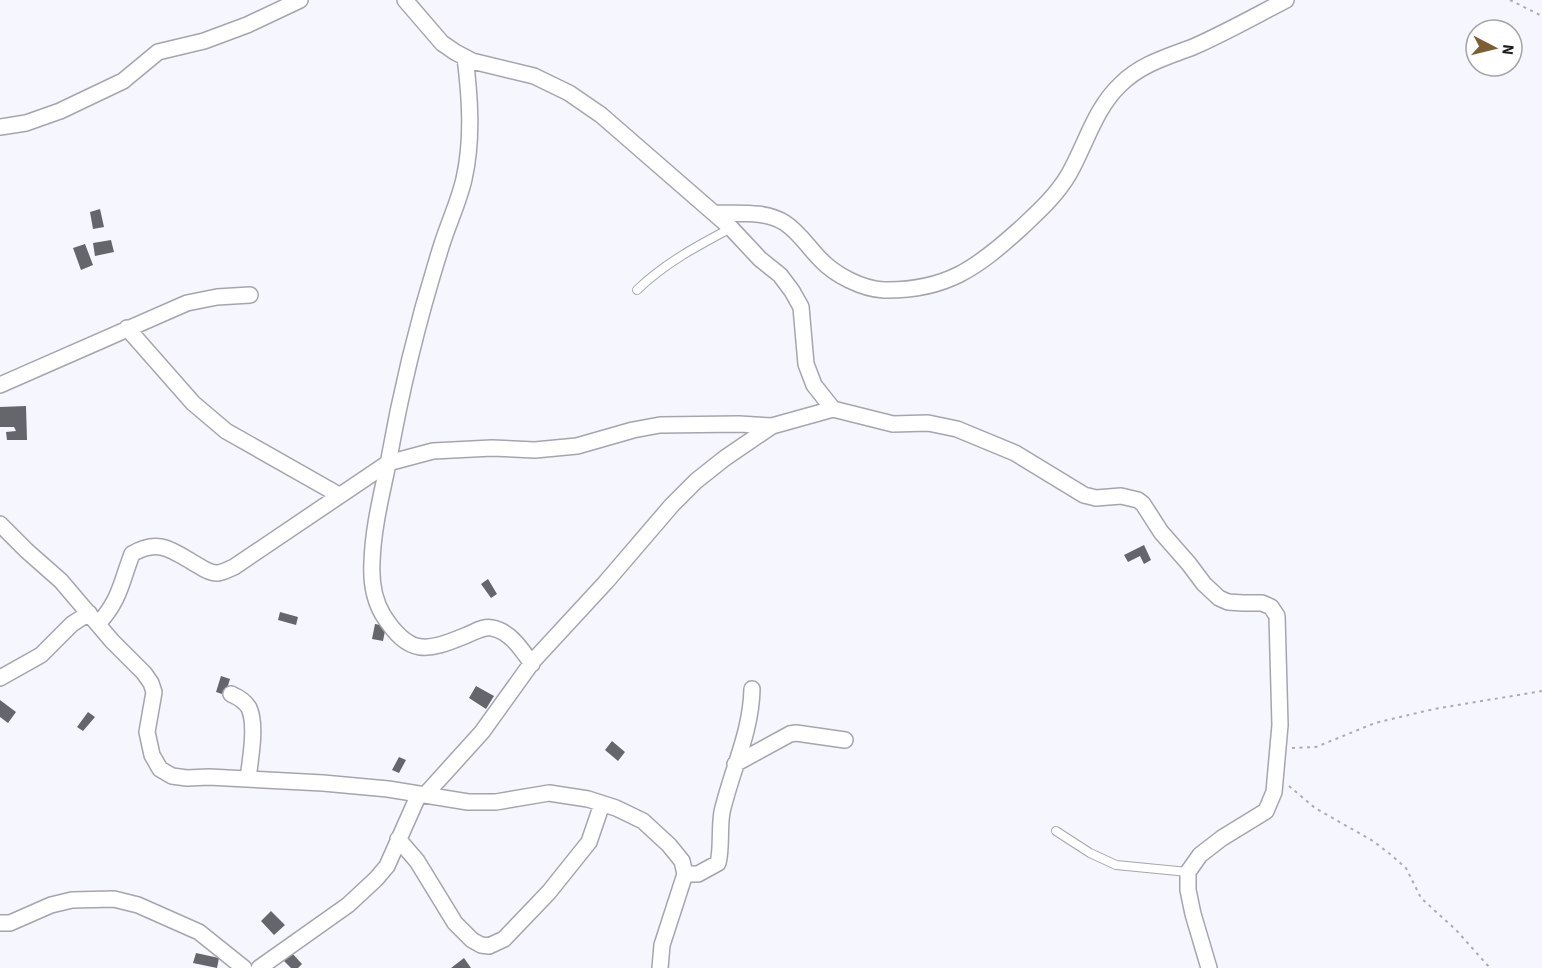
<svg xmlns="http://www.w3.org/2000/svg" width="1542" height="968" viewBox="0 0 1542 968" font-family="'Source Sans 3',sans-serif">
	<rect width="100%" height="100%" fill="#f6f6ff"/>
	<path fill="#65656c" d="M100,209l4,18 -11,2 -3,-17z
		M111,240l3,12 -19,4 -2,-13z
		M85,244l8,21 -12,5 -8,-22z
		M26,406l1,34h-20l-1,-8 10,-1 -2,-4h-14v-20z
		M1144,545l7,15 -7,4 -4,-8 -12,6 -4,-7z
		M488,579l9,15 -6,4 -10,-14z
		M280,612l18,5 -2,8 -18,-5z
		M375,624l11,2 -3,15 -11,-2z
		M221,676l9,3 -5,16 -9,-3z
		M476,686l18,10 -8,13 -17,-11z
		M0,700l16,12 -8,11 -8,-6z
		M88,712l7,5 -12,14 -6,-4z
		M612,741l13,11 -7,9 -13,-11z
		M399,757l7,3 -7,13 -7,-3z
		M271,911l14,14 -11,10 -13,-14z
		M291,952l11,12 -4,4h-7l-8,-8z
		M196,953l23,5 -2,10 -24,-5z
		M464,958l7,10h-20z"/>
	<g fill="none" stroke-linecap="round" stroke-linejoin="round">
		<defs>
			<path id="service" d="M637,290c28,-27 60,-44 94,-62
				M1056,831l34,22 26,12 72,7"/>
			<path id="minor" d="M405,0l37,43 13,9 17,9 62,15 35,17 32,22 130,113 29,31 20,16 12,16 9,16 5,57 8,21 19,24 60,15 35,-1 29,6 58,24 69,42 12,3 25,-2 17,4 5,4 18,28 28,32 15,20 15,14 9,4 15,1h19l9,4 6,9 3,109 -6,67 -8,19 -44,27 -22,17 -12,17v18l5,24 16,54
				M465,57c5,40 8,82 -1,122 -5,22 -15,43 -22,65 -23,72 -41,146 -54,220 -7,33 -15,65 -16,98 -1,18 2,38 11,53 26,41 43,37 84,20 8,-3 16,-9 25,-7 18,3 30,22 40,36
				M0,127l26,-4 34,-12 63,-30 35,-29 46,-11 43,-16 53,-25
				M714,213c23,1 51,-3 71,10 15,10 23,24 35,36 15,16 42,30 64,31 62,1 93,-22 137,-62 18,-17 35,-32 48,-54 17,-30 26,-66 52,-90 20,-20 46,-27 72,-37 32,-14 62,-31 93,-47
				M127,328l66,75 33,28 113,64
				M0,385l187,-82 30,-6 33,-2
				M0,524l27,27 34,30 51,60 32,32 7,10 3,9 -7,40 5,23 8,14 12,7 15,2 22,-1 114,6 65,6 80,13h28l53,-9 39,6 28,9 27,13 26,24 13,16 3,13 -23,71 -2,23
				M98,624c22,-24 23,-41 34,-70 28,-17 42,-2 67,12 6,4 11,7 18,7 5,0 12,-4 17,-6l154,-104 45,-12 59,-3 43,2 42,-4 56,-16 27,-5 79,-1 33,2
				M0,678l41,-23 31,-31 17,-11
				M231,694c7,3 14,7 18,14 8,18 1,52 -1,71
				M735,764l55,-30 6,-1 49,7
				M425,795l57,-63 51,-71 73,-79 66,-77 24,-24 29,-23 47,-32 61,-17
				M398,839l19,22 38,62 17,17 9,5 8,1 15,-7 45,-47 40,-50 13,-38
				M685,874h13l20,-11c4,-16 1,-34 4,-51 10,-43 29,-79 30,-123
				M0,923h10l41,-18 21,-5 42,-1 24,6 61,27 45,36
				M259,968l89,-63 28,-26 11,-13 32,-72"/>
		</defs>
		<use href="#service" stroke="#a5a5ad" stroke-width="10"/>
		<use href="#minor" stroke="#a5a5ad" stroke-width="18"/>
		<path stroke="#ababb2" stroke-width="2" stroke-dasharray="3 4.5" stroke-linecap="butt" d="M1510,0l32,16
			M1292,748l24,-1 59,-24 59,-14 108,-18
			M1289,786l26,22 58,33 17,13 16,14 15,30 35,32 34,38"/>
		<use href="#service" stroke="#fff" stroke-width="8"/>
		<use href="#minor" stroke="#fff" stroke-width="15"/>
	</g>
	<g transform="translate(1494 48) rotate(97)"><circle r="28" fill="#ffffff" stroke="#a4a4a5" stroke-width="1.5"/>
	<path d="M0-4.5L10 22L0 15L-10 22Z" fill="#7c5e32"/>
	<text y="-9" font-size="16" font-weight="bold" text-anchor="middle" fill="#1b1b1e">N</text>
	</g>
</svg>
